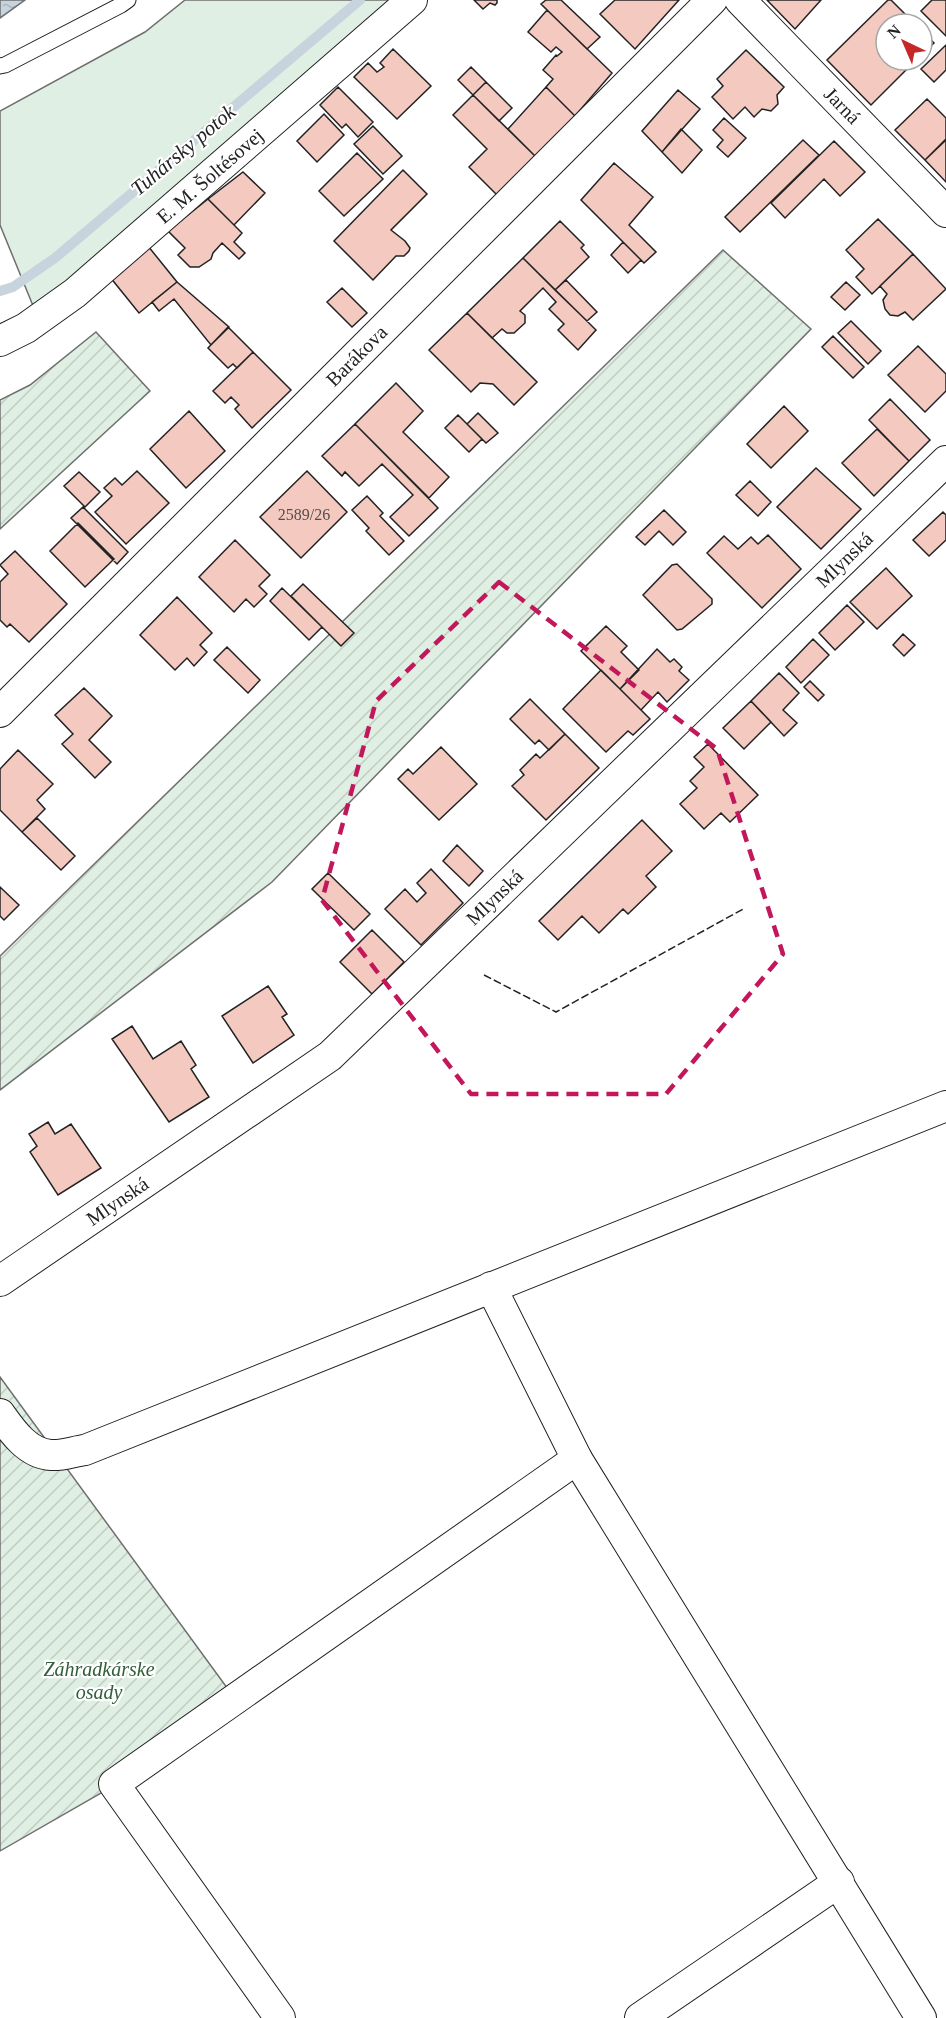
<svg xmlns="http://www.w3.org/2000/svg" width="946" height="2018" viewBox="0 0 946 2018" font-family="Georgia,serif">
	<defs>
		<pattern id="garden-furrows" width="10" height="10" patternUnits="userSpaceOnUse" patternTransform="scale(1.5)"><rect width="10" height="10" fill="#e0efe3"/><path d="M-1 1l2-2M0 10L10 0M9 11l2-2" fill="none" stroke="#c0cdc2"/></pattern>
		<pattern id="water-ripples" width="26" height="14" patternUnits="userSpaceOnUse" patternTransform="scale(1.5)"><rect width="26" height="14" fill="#c7d3dd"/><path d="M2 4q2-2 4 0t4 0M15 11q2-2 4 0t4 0" fill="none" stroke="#abb5bd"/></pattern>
	</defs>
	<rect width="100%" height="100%" fill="#fff"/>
	<path fill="#e0efe3" stroke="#6f6f6f" stroke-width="1.5" d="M185,0h215l-364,313 -36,-88v-114l145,-79z"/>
	<path fill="url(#garden-furrows)" stroke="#6f6f6f" stroke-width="1.5" d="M723,250l88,79 -539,553 -272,208v-134z
		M96,332l54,59 -150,138v-129l30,-15z
		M0,1377l244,334 -244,140z"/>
	<path fill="url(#water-ripples)" stroke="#6f6f6f" stroke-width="1.5" d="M0,0h25l-25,18z"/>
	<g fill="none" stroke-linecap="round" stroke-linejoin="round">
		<path stroke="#c7d3dd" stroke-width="10" d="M0,291l13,-4 42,-29 305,-258"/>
	</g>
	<path fill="#f3c9c0" stroke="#222" stroke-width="1.5" d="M474,0h23v3l-2,2 -5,-2 -7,6z
		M546,0h15l39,37 -13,12 -46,-45z
		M615,0h64l-44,49 -35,-35z
		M767,0h54l-26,29z
		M888,0h3l24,24h-29v36h30l-45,45 -44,-45z
		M932,0h14v36l-25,-25z
		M547,10l65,63 -37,43 -29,-29 7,-8 -10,-9 13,-15 1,1 5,-4 -6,-5 -5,5 -23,-20z
		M922,31l12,12 -12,11z
		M946,45v25l-12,12 -13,-13z
		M393,49l38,37 -34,33 -43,-42 14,-14 9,9 7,-5 -4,-4z
		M746,50l38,37 -7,8 1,9 -7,7 -9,-2 -8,8 -9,-10 -12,12 -21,-22 11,-11 -6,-7z
		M471,67l15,15 -13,13 -15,-15z
		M486,82l26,26 -13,13 -26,-26z
		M338,87l35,35 -15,15 -12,-13 -4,4 -22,-23z
		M546,87l29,29 -38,42 -29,-29z
		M678,90l22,19 -38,43 -20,-21z
		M473,95l64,63 -38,39 -30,-30 18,-18 -34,-34z
		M927,99l19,19v21l-21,21 -30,-30z
		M324,114l20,21 -27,27 -20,-21z
		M724,118l22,20 -18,19 -11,-10 6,-7 -10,-10z
		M373,126l29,30 -19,18 -29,-30z
		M681,129l21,21 -20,23 -20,-21z
		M803,140l16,15 -79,77 -15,-15z
		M946,140v42l-21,-22z
		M834,141l31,31 -25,24 -16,-17 -39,39 -14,-15z
		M357,153l26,26 -39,37 -25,-25z
		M614,163l39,34 -24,28 27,27 -12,11 -63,-63z
		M403,170l24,24 -36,36 14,11 5,7 -1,3 -5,5h-8l-23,24 -39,-39z
		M243,172l22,21 -31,32 -26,-26z
		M208,199l34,34 -8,9 11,11 -6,6 -17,-16 -9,10 -2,6 -12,8h-9l-12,-12 7,-7 -17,-17z
		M878,219l35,35 -41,40 -16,-17 8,-8 -18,-19z
		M560,221l24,24 -3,3 8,9 -34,33 -32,-32z
		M623,242l18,18 -13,13 -17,-18z
		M148,246l29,36 -38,31 -29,-36z
		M913,254l33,35 -33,31 -8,-8 -7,4 -8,-1 -5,-6 -2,-9 4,-6 -7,-8z
		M523,258l73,72 -18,20 -20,-20 6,-6 -15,-15 7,-7 -13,-14 -23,23 5,4v8l-11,10h-7l-5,-4 -10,9 -25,-25z
		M566,280l31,32 -10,9 -32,-31z
		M177,282l52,45 -18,18 -37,-46 -15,12 -7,-9z
		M846,282l14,13 -15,15 -14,-13z
		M342,288l25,25 -15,14 -25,-25z
		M467,313l70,69 -23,23 -21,-21 -13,-1 -9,9 -42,-42z
		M851,321l30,30 -13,13 -30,-31z
		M228,327l25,25 -16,16 -4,-4 -5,4 -20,-20z
		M833,336l31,31 -11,11 -31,-31z
		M918,346l28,28v17l-21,21 -37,-37z
		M253,352l38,38 -39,38 -17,-19 4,-4 -8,-8 -6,6 -12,-12z
		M396,383l27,28 -20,21 46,45 -20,21 -74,-74z
		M890,399l40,41 -21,21 -40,-41z
		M784,406l24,25 -37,37 -24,-24z
		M189,411l36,40 -39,37 -36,-39z
		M478,413l20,20 -12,10 -19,-19z
		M458,415l24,24 -13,13 -24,-24z
		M355,424l83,84 -29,28 -19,-19 23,-22 -31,-31 -23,22 -14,-14 -3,4 -20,-20z
		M877,429l32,32 -35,35 -32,-33z
		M816,468l45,41 -40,40 -44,-42z
		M137,471l32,32 -43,41 -31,-32 17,-16 -8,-8 11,-10 7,7z
		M307,471l40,41 -46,46 -41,-41z
		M79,472l21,20 -15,15 -21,-21z
		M750,481l21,21 -13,14 -22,-21z
		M367,496l16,17 -3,3 24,25 -15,14 -23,-24 3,-3 -17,-18z
		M83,507l45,45 -11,12 -46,-46z
		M664,510l22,22 -13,13 -14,-14 -14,14 -9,-8z
		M943,512l3,3v25l-17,16 -16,-16z
		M78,523l36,36 -29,28 -35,-36z
		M768,535l33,34 -39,39 -55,-55 17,-17 14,13 13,-12 7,7z
		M235,540l35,35 -11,11 8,8 -13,13 -8,-8 -12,13 -35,-35z
		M15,551l52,53 -38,38 -19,-18 -3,3 -7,-7v-38l8,-8 -8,-9z
		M677,564l35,35v5l-30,25 -5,1 -34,-35 29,-30z
		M886,568l26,28 -35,33 -27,-27z
		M303,584l51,49 -13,13 -50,-50z
		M282,588l40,39 -13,13 -39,-39z
		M177,597l35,36 -12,12 7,7 -13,14 -7,-8 -12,12 -35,-35z
		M847,605l17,17 -29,28 -16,-17z
		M606,626l21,20 -6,6 18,18 -19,19 -39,-38z
		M903,634l12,11 -11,11 -11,-11z
		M813,639l16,16 -28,28 -15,-16z
		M227,647l33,33 -12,13 -34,-33z
		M657,649l13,13 4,-3 8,8 -3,4 10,9 -22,22 -9,-10 -17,18 -21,-21z
		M601,670l49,49 -17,16 -5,-4 -22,21 -43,-43z
		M779,673l20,20 -16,17 14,13 -13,13 -33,-35z
		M810,681l14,14 -6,6 -14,-14z
		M84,688l28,28 -23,24 22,22 -16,16 -33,-34 11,-10 -18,-19z
		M530,699l35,35 -16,16 -10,-10 -4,4 -25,-25z
		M751,701l20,21 -27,27 -21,-21z
		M565,734l34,34 -53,52 -34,-34 12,-11 -4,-5 16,-16 4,4z
		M708,744l50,51 -28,27 -9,-9 -17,16 -24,-25 17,-16 -7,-7 14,-14 -10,-10z
		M441,747l36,37 -38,36 -41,-41 10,-10 5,5z
		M18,750l35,34 -16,16 8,9 -23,23 -22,-22v-41z
		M37,818l38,38 -14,14 -39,-38z
		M642,820l30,31 -26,25 10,11 -28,27 -5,-5 -24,24 -17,-17 -24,24 -19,-19z
		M457,845l26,26 -14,15 -26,-25z
		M431,869l32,34 -42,42 -36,-36 20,-20 12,13 9,-9 -9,-10z
		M328,873l42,41 -16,16 -42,-41z
		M0,887l19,18 -15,15 -4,-4z
		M372,930l32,32 -32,32 -32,-32z
		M268,986l19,28 -5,3 12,18 -41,28 -31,-47z
		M132,1026l21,33 28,-18 15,24 -5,4 18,28 -40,25 -57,-83z
		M48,1122l7,12 16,-10 30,44 -43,27 -28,-43 7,-6 -8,-12z"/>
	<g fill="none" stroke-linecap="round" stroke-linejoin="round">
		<defs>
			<path id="service" d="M0,66l5,-1 116,-60 7,-5"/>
			<g id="minor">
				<path id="s1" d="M740,0l206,212"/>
				<path id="s2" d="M0,341l26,-13 49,-35 337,-293"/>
				<path id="s3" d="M0,712l712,-712"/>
				<path id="s4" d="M0,1281l330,-225 616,-595"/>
				<path d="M0,1414c12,17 28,40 51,41 11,1 24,-4 34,-5l861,-344"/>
				<path d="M577,1459l344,559"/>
				<path d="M280,2018l-166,-234 463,-325 -86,-172"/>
				<path d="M640,2018l199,-136"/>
			</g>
		</defs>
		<use href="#service" stroke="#222" stroke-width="17"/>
		<use href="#minor" stroke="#222" stroke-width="32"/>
		<use href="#service" stroke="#fff" stroke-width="15"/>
		<use href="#minor" stroke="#fff" stroke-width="30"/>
		<path stroke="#222" stroke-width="1.5" stroke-dasharray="8 3" stroke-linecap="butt" d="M484,975l72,37 189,-104"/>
	</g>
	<path fill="none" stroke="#c2185b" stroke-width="4.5" stroke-dasharray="12 8" stroke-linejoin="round" d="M499,582l218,167 66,205 -117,140h-195l-149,-194 54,-199z"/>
	<g text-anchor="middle" stroke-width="4.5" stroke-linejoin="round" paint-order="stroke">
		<g font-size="16" fill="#564c4a">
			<text x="304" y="520">2589/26</text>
		</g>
		<g font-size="20" fill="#222" stroke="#fff">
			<text dy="7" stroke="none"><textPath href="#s1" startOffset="147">Jarná</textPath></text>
			<text dy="7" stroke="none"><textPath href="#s2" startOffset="268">E. M. Šoltésovej</textPath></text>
			<text dy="7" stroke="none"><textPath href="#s3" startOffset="504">Barákova</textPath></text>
			<text dy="7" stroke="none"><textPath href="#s4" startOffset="1114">Mlynská</textPath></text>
			<text dy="7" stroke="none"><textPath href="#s4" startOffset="628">Mlynská</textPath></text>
			<text dy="7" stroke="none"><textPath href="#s4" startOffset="142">Mlynská</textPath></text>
		</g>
		<g font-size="20" font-style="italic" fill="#2f5e38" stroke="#fff">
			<text x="99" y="1676">Záhradkárske<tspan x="99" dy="23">osady</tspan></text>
		</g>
		<g font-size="21" font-style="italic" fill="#222" stroke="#fff">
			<text transform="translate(183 150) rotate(-40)" y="7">Tuhársky potok</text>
		</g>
	</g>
	<g transform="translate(904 42) rotate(316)"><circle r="28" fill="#ffffff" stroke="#a7a7a7" stroke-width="1.5"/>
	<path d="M0-4.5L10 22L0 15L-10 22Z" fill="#c62828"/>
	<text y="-9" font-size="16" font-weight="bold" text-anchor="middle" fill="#222222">N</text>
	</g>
</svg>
